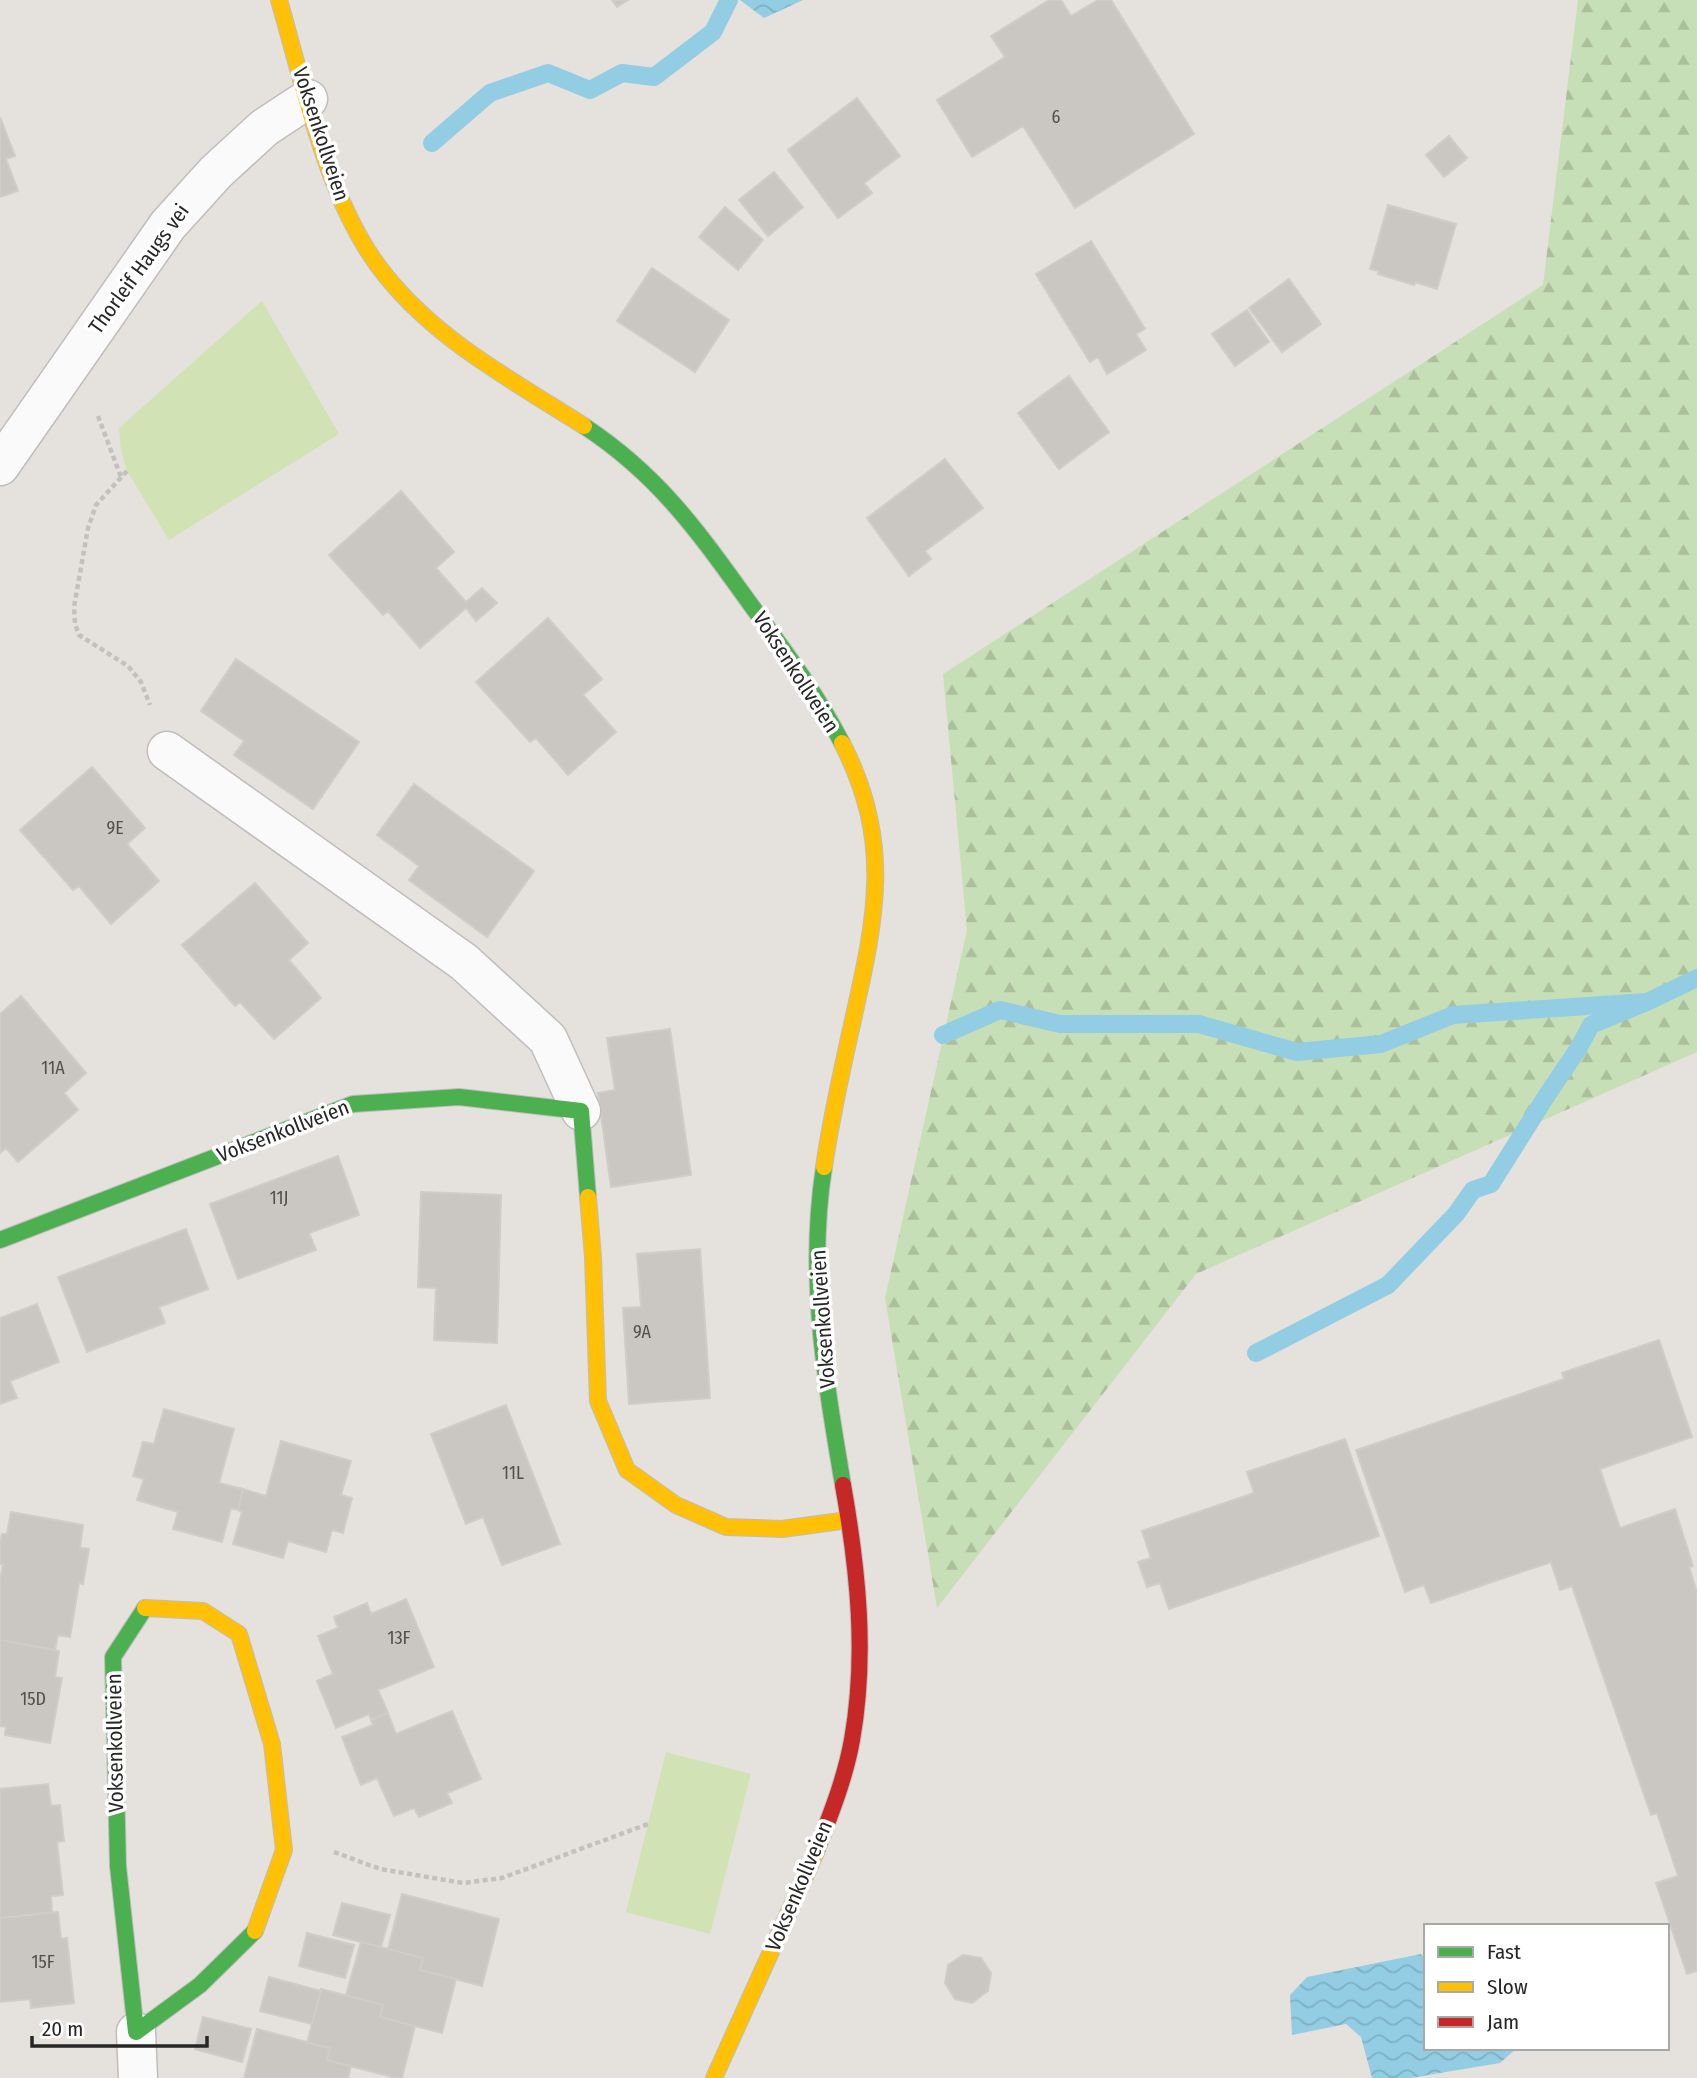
<svg xmlns="http://www.w3.org/2000/svg" width="1697" height="2078" viewBox="0 0 1697 2078" font-family="'Fira Sans Condensed',sans-serif">
	<defs>
		<pattern id="forest-firs" width="22" height="20" patternUnits="userSpaceOnUse" patternTransform="scale(1.75)"><rect width="22" height="20" fill="#c7dfb6"/><path d="M5 1l3.5 6h-7zM16 11l3.5 6h-7z" fill="#abbf9c"/></pattern>
		<pattern id="water-waves" width="16" height="10" patternUnits="userSpaceOnUse" patternTransform="scale(1.75)"><rect width="16" height="10" fill="#92cde4"/><path d="M0 5q4-4 8 0t8 0" fill="none" stroke="#7eb0c3"/></pattern>
	</defs>
	<rect width="100%" height="100%" fill="#e5e1dc"/>
	<path fill="url(#forest-firs)" d="M1578,0h119v1052l-501,222 -259,334 -52,-310 82,-368 -24,-256 600,-389z"/>
	<path fill="#d1e3b4" d="M262,301l77,133 -170,106 -42,-69 -6,-20 -2,-23z
		M666,1752l85,22 -41,160 -84,-22z"/>
	<path fill="url(#water-waves)" d="M740,0h63l-39,18z
		M1421,1954l5,6v88h91l-17,15 -90,15h-38l-11,-41 -15,-13 -54,11 -2,-40 17,-18z"/>
	<g fill="none" stroke-linecap="round" stroke-linejoin="round">
		<path stroke="#92cde4" stroke-width="18" d="M432,143l58,-50 58,-20 42,17 32,-17 32,4 59,-45 16,-32
			M943,1035l57,-25 60,14h139l98,28 84,-8 72,-29 194,-13
			M1256,1353l132,-68 68,-71 17,-24 18,-6 56,-89 31,-46 13,-24 56,-23 50,-24"/>
	</g>
	<path fill="#cac7c3" stroke="#cfcdc8" stroke-width="2" d="M612,0h16l-11,7z
		M1049,0h12l10,16 27,-16h13l83,134 -119,74 -52,-82 -51,31 -35,-57 68,-43 -14,-21z
		M857,98l43,58 -36,27 8,10 -34,25 -50,-68z
		M0,117l15,39 -9,3 12,32 -18,6z
		M1449,136l18,22 -23,19 -18,-22z
		M774,172l29,35 -35,29 -29,-36z
		M1388,205l68,19 -19,65 -22,-7 -1,3 -36,-11 1,-3 -9,-2z
		M725,207l38,33 -25,30 -39,-33z
		M1091,241l54,88 -9,5 10,16 -39,24 -9,-17 -8,5 -54,-88z
		M652,268l77,52 -34,52 -78,-51z
		M1289,279l32,45 -39,28 -33,-44z
		M1247,310l22,32 -34,24 -23,-32z
		M1069,376l40,56 -50,37 -41,-56z
		M945,459l38,49 -58,43 6,8 -22,17 -42,-58z
		M401,491l53,61 -18,16 30,34 16,-14 15,15 -21,18 -10,-13 -46,40 -32,-37 -5,4 -54,-60z
		M548,618l54,61 -19,16 33,37 -48,43 -32,-37 -6,4 -54,-60z
		M236,659l123,83 -46,67 -79,-54 10,-14 -43,-30z
		M92,767l53,61 -18,16 32,37 -48,43 -32,-38 -6,4 -53,-60z
		M414,784l120,87 -47,66 -78,-57 10,-14 -42,-31z
		M255,883l53,60 -19,17 32,38 -47,41 -34,-37 -5,4 -53,-61z
		M21,996l65,77 -22,20 14,17 -60,52 -12,-14 -6,5v-139z
		M670,1029l21,146 -80,12 -13,-94 17,-3 -8,-52z
		M338,1156l21,59 -50,18 7,17 -78,29 -28,-75z
		M421,1192l80,3 -4,148 -63,-3 2,-52 -18,-1z
		M186,1229l22,60 -49,18 6,16 -78,29 -29,-75z
		M700,1249l10,149 -81,6 -6,-96 18,-1 -4,-53z
		M37,1304l22,58 -49,19 7,17 -17,6v-86z
		M1659,1340l33,97 -92,32 20,59 55,-19 18,57 -4,1 8,25v379l-10,3 -31,-91 22,-7 -21,-63 -6,2 -79,-229 -12,4 -9,-28 -120,41 -7,-18 -19,7 -49,-142 208,-71 -2,-6z
		M506,1405l54,139 -58,21 -19,-48 -17,7 -35,-90z
		M164,1409l70,20 -15,54 24,6 -5,21 -7,-2 -9,34 -49,-13 5,-17 -41,-12 7,-21 -11,-3 10,-34 11,2z
		M1345,1439l34,97 -210,73 -9,-26 -13,4 -9,-25 13,-4 -9,-27 112,-38 -7,-21z
		M281,1441l70,20 -10,34 11,3 -9,35 -11,-3 -6,22 -38,-11 -5,17 -50,-14 9,-32 -4,-2 5,-21 23,7z
		M11,1512l72,13 -3,23 9,1 -6,35 -4,-1 -9,54 -12,-2 -3,15 -55,-10v-60l3,-16h-3v-22l2,-8h5z
		M406,1599l28,68 -56,23 10,23 -17,7 -2,-6 -33,14 -19,-47 16,-7 -15,-38 20,-8 -4,-11 33,-14 4,11z
		M0,1640l59,11 -4,26 7,1 -12,65 -45,-8 1,-8 -6,-1z
		M452,1711l29,68 -34,14 5,10 -33,14 -5,-9 -20,8 -17,-38 -16,7 -19,-48 31,-12 -2,-5 17,-7 8,21z
		M48,1784l3,22 9,-1 4,36 -7,1 6,53 -12,1 1,16 -52,6v-129z
		M402,1894l97,25 -17,67 -62,-16 3,-12 -35,-9z
		M342,1903l48,12 -9,32 -48,-12z
		M58,1912l3,27 6,-1 7,65 -43,5 -1,-9 -30,3v-84z
		M307,1933l47,12 -9,33 -46,-12z
		M361,1942l62,16 -3,12 36,9 -14,54 -62,-16 3,-12 -37,-10z
		M963,1955l18,3 10,15 -3,18 -16,12 -17,-4 -10,-16 3,-18z
		M269,1977l52,14 -9,33 -52,-13z
		M321,1989l62,16 -3,12 35,9 -13,52h-6l-69,-18 3,-12 -23,-5z
		M203,2017l48,12 -9,33 -47,-13z
		M257,2029l73,19 -3,12 24,6 -3,12h-104z"/>
	<g fill="none" stroke-linecap="round" stroke-linejoin="round">
		<defs>
			<path id="street" d="M0,466l168,-241 48,-53 48,-44 44,-29
				M167,751l297,211 84,77 33,72
				M136,2032l2,46"/>
			<path id="fast" d="M584,426c76,50 115,107 167,179 33,45 66,89 91,138
				M824,1167c-17,109 1,211 19,318
				M0,1240l353,-136 106,-7 122,14 7,86
				M145,1608l-32,49 5,209 18,166 64,-47 55,-54"/>
			<path id="slow" d="M279,0c25,86 49,206 107,276 52,65 129,106 198,150
				M824,1167c7,-49 18,-98 29,-147 23,-103 40,-178 -11,-277
				M588,1197l5,60 5,144 29,69 49,35 50,22 56,2 66,-9
				M145,1608l58,3 36,23 33,110 12,106 -29,81
				M714,2078l102,-226"/>
			<path id="jam" d="M816,1852c14,-36 29,-73 36,-112 15,-85 6,-170 -9,-255"/>
		</defs>
		<use href="#street" stroke="#bfbdbd" stroke-width="41"/>
		<use href="#fast" stroke="#bfbdbd" stroke-width="18"/>
		<use href="#slow" stroke="#bfbdbd" stroke-width="18"/>
		<use href="#jam" stroke="#bfbdbd" stroke-width="18"/>
		<path stroke="#c2c1c0" stroke-width="4.5" stroke-dasharray="5 3.5" stroke-linecap="butt" d="M98,416l23,61
			M127,471l-31,34 -8,23 -14,79 1,17 4,11 49,31 13,16 9,23
			M334,1852l46,17 83,14 39,-5 146,-54"/>
		<use href="#street" stroke="#fbfafa" stroke-width="38"/>
		<use href="#fast" stroke="#4caf50" stroke-width="16"/>
		<use href="#slow" stroke="#ffc107" stroke-width="16"/>
		<use href="#jam" stroke="#c62828" stroke-width="16"/>
	</g>
	<g text-anchor="middle" stroke-width="7" stroke-linejoin="round" paint-order="stroke">
		<g font-size="18" fill="#51504f">
			<text x="1056" y="123">6</text>
			<text x="115" y="834">9E</text>
			<text x="53" y="1074">11A</text>
			<text x="279" y="1204">11J</text>
			<text x="642" y="1338">9A</text>
			<text x="513" y="1479">11L</text>
			<text x="399" y="1644">13F</text>
			<text x="33" y="1705">15D</text>
			<text x="43" y="1968">15F</text>
		</g>
		<g font-size="21" fill="#262626" stroke="#fff">
			<text transform="translate(321 134) rotate(72)" y="7">Voksenkollveien</text>
			<text transform="translate(139 269) rotate(-54)" y="7">Thorleif Haugs vei</text>
			<text transform="translate(796 672) rotate(57)" y="7">Voksenkollveien</text>
			<text transform="translate(283 1131) rotate(-21)" y="7">Voksenkollveien</text>
			<text transform="translate(823 1319) rotate(-94)" y="7">Voksenkollveien</text>
			<text transform="translate(115 1743) rotate(-91)" y="7">Voksenkollveien</text>
			<text transform="translate(799 1886) rotate(-67)" y="7">Voksenkollveien</text>
		</g>
	</g>
	<rect x="1424" y="1924" width="245" height="126" fill="#ffffff" stroke="#a8a8a8" stroke-width="2"/>
	<rect x="1438" y="1947" width="35" height="10" fill="#4caf50" stroke="#a8a8a8" stroke-width="2"/>
	<text x="1487" y="1959" font-size="21" fill="#262626">Fast</text>
	<rect x="1438" y="1982" width="35" height="10" fill="#ffc107" stroke="#a8a8a8" stroke-width="2"/>
	<text x="1487" y="1994" font-size="21" fill="#262626">Slow</text>
	<rect x="1438" y="2017" width="35" height="10" fill="#c62828" stroke="#a8a8a8" stroke-width="2"/>
	<text x="1487" y="2029" font-size="21" fill="#262626">Jam</text>
	<path d="M32 2036v10h175v-10" fill="none" stroke="#262626" stroke-width="3.5"/>
	<text x="42" y="2036" font-size="21" fill="#262626" stroke="#ffffff" stroke-width="5" paint-order="stroke">20 m</text>
</svg>
